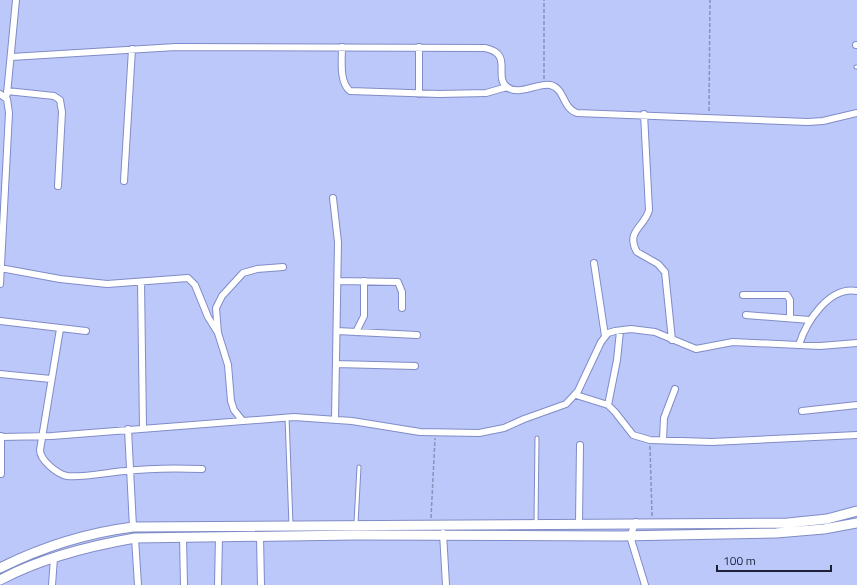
<svg xmlns="http://www.w3.org/2000/svg" width="857" height="585" viewBox="0 0 857 585" font-family="'Titillium Web',sans-serif">
	<rect width="100%" height="100%" fill="#bcc8fa"/>
	<g fill="none" stroke-linecap="round" stroke-linejoin="round">
		<defs>
			<path id="lane" d="M856,67h1
				M287,417l4,108
				M356,523l3,-56
				M536,524l1,-86"/>
			<path id="street" d="M856,45h1
				M342,47c0,13 -3,35 8,44l89,3 47,-1 21,-6
				M11,57l165,-10 309,1c29,6 8,28 22,39 11,9 31,-4 43,-2 15,3 12,23 27,28l231,9 15,-1 34,-8
				M7,91l47,5 6,4 2,12 -4,74
				M0,94l7,5 2,14 -9,171
				M7,94l9,-94
				M419,94v-47
				M644,114l5,96c-4,17 -24,21 -12,42l21,12 7,8 7,68
				M124,181l8,-132
				M333,198l5,44 -3,177
				M594,263l11,73
				M0,268l60,11 47,5 81,-6 7,7 13,32 10,16
				M338,281l60,1 4,10v16
				M141,282l2,146
				M743,295h44l3,5v18
				M746,315l64,5
				M0,321l86,10
				M60,329l-20,121c0,10 17,24 27,26 16,2 42,-4 58,-5 26,-3 51,-3 77,-2
				M337,331l80,4
				M356,332l8,-16v-35
				M799,345c7,-23 30,-59 58,-54
				M336,364l79,2
				M0,374l51,5
				M576,395l32,10 7,7 18,23 17,5 62,2 145,-7
				M608,405l9,-45 3,-29
				M802,411l55,-6
				M242,420l-8,-10 -3,-9 -3,-36 -10,-32 -2,-25 6,-12 21,-23 14,-4 26,-2
				M128,429l5,98
				M0,437l52,-1 242,-19 58,4 68,11 59,1 25,-5 20,-9 42,-15 12,-13 23,-49 7,-9 7,-2 16,-2 24,3 41,17 37,-7 87,4 37,-3
				M663,440l1,-22 11,-29
				M1,474v-38
				M636,522l-6,14 15,49
				M579,523l1,-78
				M443,533l3,52
				M183,537l1,48
				M260,537l1,48
				M135,538l3,47
				M52,585l2,-27
				M218,585l1,-48"/>
			<path id="secondary" d="M0,568c42,-21 86,-35 133,-41l655,-4 39,-4 30,-8
				M0,580c41,-22 89,-34 135,-42l221,-3 264,1 156,-3 48,-4 33,-6"/>
		</defs>
		<use href="#lane" stroke="#808cc7" stroke-width="5"/>
		<use href="#street" stroke="#808cc7" stroke-width="8"/>
		<use href="#secondary" stroke="#808cc7" stroke-width="11"/>
		<path stroke="#8892bb" stroke-width="1.5" stroke-dasharray="4 2" stroke-linecap="butt" d="M544,79v-79
			M709,111l1,-111
			M650,446l2,70
			M431,518l4,-80"/>
		<use href="#lane" stroke="#fff" stroke-width="3"/>
		<use href="#street" stroke="#fff" stroke-width="6"/>
		<use href="#secondary" stroke="#fff" stroke-width="9"/>
	</g>
	<path d="M717 565v6h114v-6" fill="none" stroke="#1b2037" stroke-width="2"/>
	<text x="723" y="565" font-size="12" fill="#1b2037" stroke="#bcc8fa" stroke-width="3" paint-order="stroke">100 m</text>
</svg>
